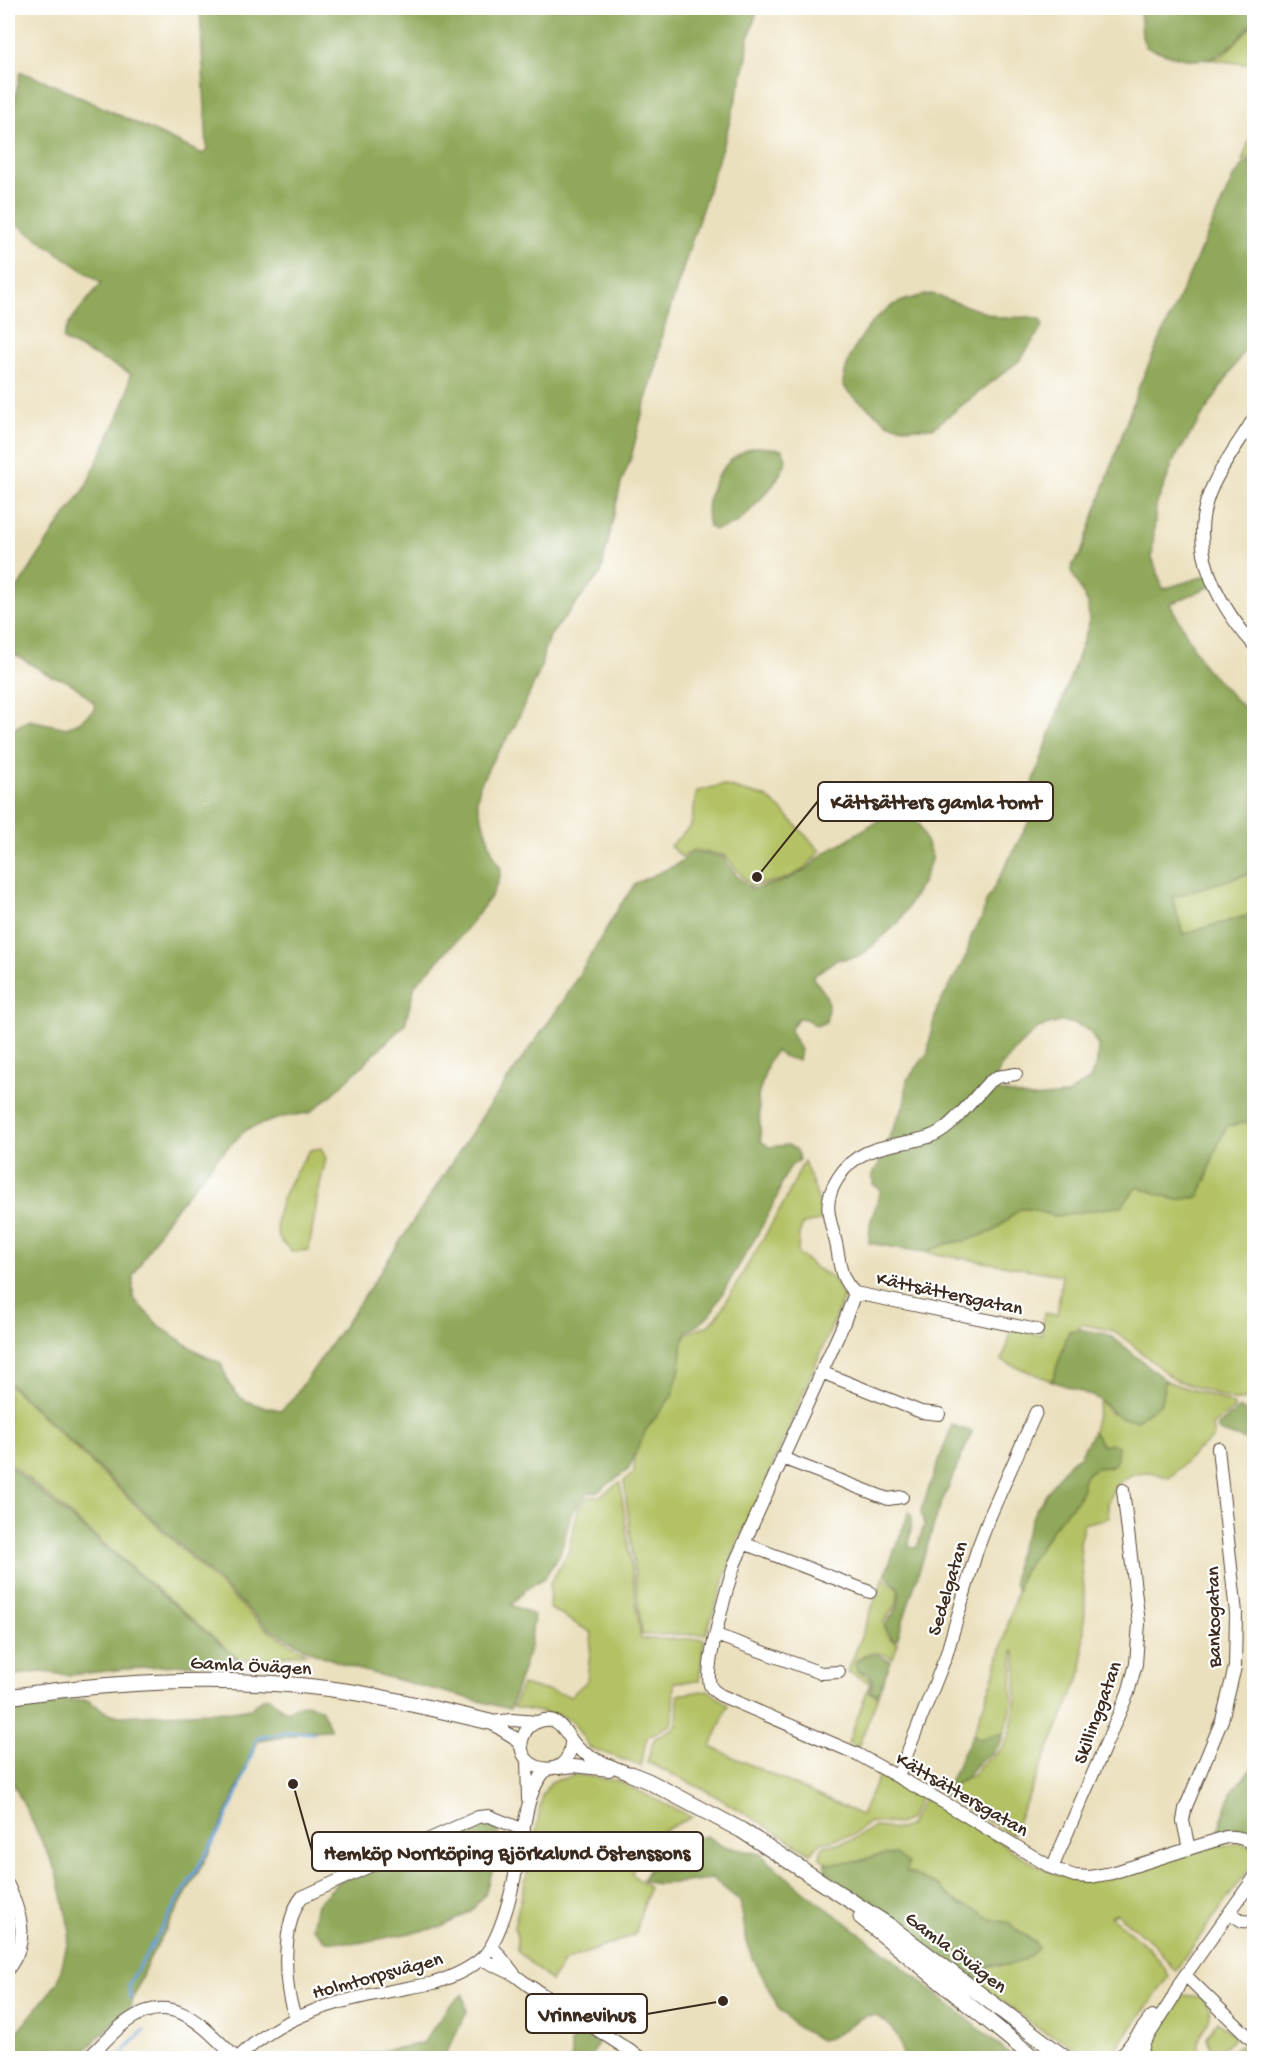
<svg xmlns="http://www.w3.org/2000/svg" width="1262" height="2066" viewBox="0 0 1262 2066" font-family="'Gochi Hand',sans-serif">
	<rect width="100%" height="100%" fill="#fff"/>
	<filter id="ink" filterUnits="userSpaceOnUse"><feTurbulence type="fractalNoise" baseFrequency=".0167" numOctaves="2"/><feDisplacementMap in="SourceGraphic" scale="12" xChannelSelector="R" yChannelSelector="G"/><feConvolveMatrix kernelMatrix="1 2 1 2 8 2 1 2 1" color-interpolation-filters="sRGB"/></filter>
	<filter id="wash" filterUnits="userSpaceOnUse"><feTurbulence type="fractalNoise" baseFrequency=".008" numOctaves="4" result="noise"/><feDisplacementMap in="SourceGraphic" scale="24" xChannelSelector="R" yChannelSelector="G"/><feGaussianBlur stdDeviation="1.35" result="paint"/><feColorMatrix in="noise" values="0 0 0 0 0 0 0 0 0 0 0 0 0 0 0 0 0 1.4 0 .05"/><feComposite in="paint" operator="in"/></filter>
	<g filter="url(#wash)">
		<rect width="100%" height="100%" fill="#ebe0bd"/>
		<path fill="#b4c265" stroke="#787642" stroke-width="1.5" d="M1254,24v41l-49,-6 17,-3z
			M1254,80v77l-12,4 11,-31 -3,-32z
			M722,785l44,12 15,12 39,42 -15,18 -23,11 -32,6 -25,-31 -32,-5 -11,7 -12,-11 21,-20 6,-35z
			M1254,872v42l-71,20 -11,-37z
			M1254,1121v269l-10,10h-11l-60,-21 -50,-42 -13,-7 -29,-6 -2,5 -10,3 -17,49 -50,-20 10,-32 29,6 3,-22 13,2 5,-40 -138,-23 26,-9 18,-3 26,-9 25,-22h12l23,7 67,-10 16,-19 40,13 30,-20 3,-18 17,-36z
			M321,1148l5,10 -8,36 -9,56 -17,2c-4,-5 -10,-9 -13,-14 -11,-25 17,-68 31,-88z
			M804,1161l22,59 -23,4 -4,10 -1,19 16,14 19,11 11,19 -90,213 -16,30 -32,94 -64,1 -18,-154 10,-9 1,-26 47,-111 25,-9 10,-9 67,-114z
			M1165,1380c22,11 48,13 69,25v4l-22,17 2,11 -5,5 -12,8 -28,28c-7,-2 -16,-7 -23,-6 -25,1 -43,22 -37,46l-26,6 -3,20 5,58 -3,70 -70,162h-2l-67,-39c6,-13 20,-12 30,-20 3,-3 5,-8 9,-11 7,-6 15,-9 21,-17 14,-23 15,-70 12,-95l-2,-1 -1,50 -2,14 -7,19h-7l-16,6 -7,-6 20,-55 29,-106 38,-54 18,-20 5,-11 -1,-8c8,-10 15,-14 28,-13l8,-21h-15l-10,-14 7,-31 12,13 52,-23z
			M8,1384l257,244 41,25 -65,8 -229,-196 -4,-4z
			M620,1482l21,157h63l-5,42 -25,1 -2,42 -25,13 -6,29 -51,-18 -17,-26 -11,-6 -49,-9 9,-22 49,11 16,-15 5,-48 -43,-25 1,-24 18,-32 10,-42 10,-13 12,-1z
			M883,1578l16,11 -3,17 -12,15c0,11 3,18 14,22l-5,15c-14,-6 -27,-9 -38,4l2,10 9,3 5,5 -2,12 9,4 -20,51 -10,-4 22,-60 -22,-11z
			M708,1690l20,15 -17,42 150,68 20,-44 39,26 -11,22 -10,5 -29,-2 -17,13 -32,7 -10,11 -102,-61 -62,-30 7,-23 23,-13 1,-31z
			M576,1775l42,6 74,36c-28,12 -53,25 -60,57l17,14 -14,47 -71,26 -13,20 -34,-30v-14l-3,-10 20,-81 8,-51 9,-13z
			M924,1798c22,12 44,24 65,38 30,19 52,35 87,45l149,-37 15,-1 11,3 3,6v10l-79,109 -21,-27 -38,-31 -6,3c22,18 47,34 59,61l-59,80 -24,1 -24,-19 -20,-8 -73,-54 9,1c16,-21 16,-8 33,-14 8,-2 17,-10 25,-14l-159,-95c-16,6 -42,15 -57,3l1,-7 3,-5 28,-6 21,-13 26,2 9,-3z
			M1183,1995l19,2c22,28 -9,28 -2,55l10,6h-66c7,-21 22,-48 39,-63z
			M1218,2021l17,16c-9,11 -24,20 -28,0z
			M1245,2044l9,7v7h-39c13,-2 18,-12 30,-14z"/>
		<path fill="#8fa85a" stroke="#65693c" stroke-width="1.5" fill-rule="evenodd" d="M200,8h558l-10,33 -1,18 -21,76 -64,199 -5,31 -11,34 -16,62 -9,22 -20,90 -52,64 -5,13 -3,18 -27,60 -22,33 -12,24 -3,16 4,15 11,35 9,18 -2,11 -9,18 -31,40 -44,47 -10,39 -72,70 -24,19 -26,4 -36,12 -28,27 -53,64 -33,56v22l27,29 41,27 20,9c12,38 23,40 60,47l11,-10 73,-105 124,-189 75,-106 57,-96 15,-21 40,-18 17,-13 31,5 12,18 15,14 30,-7 25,-12 17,-16 58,-35 23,-3 15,7 13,34 -9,24 -24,41 -38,34 -25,4 -24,17c15,17 19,22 14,45l-10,4 -10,-7 -8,-1 -8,12 10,20 -2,10 -14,-3 -9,-6 -7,12 -10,33 3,45 8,6 19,-2 9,5 2,10 -9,7 -8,15 -5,15 -16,31 -50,85 -11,11 -13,7 -4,9 -3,28 -8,28 -26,34 -18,40 -31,22 -9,1 -17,21 -10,38 -16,25 -20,13 -14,15 23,10 -4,32 -20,62 -150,-39 -48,-18 -45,-25 -259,-245v-643l8,-12 13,-7 38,8 12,-6 16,-13 -1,-6c-13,-12 -25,-25 -42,-26l-44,-27v-47l47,-73 29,-40 34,-73 10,-25 2,-19 -67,-33c3,-21 27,-40 38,-57l-93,-65v-83l12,-63 23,8 160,74 4,-4z
			M1137,8h117v14c-7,5 -12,14 -19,20 -30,29 -55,16 -89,5l-4,-10 -2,-27z
			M1254,159v177l-79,122 -19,48 -4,51 11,32 46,-14 5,10 -44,19 35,64 49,50v154l-82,25 11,37 71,-20v207l-27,5c-14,22 -17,47 -28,71l-22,3 -40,-13 -15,19 -67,10 -24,-7h-11l-26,22 -26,9 -18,3 -26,9 -55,-9 1,-19 11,-34 -8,-6v-11l11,-17 6,-21 15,-33 2,-22 21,-27 3,-21 6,-23 30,-55 4,-18 11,-18 3,-14 46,-86c3,-13 0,-25 3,-38l55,-156 -1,-20 -17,-33 1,-7 8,-8 4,-11 55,-159 94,-208 12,-15zM1063,1021l18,5 9,6 8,14 -1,16 -7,17 -24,16 -35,3 -38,-8 7,-22 18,-21 20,-19z
			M932,294l68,24 30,-1 10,2 3,7 -23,34 -87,68h-24l-20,-4 -40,-31 -6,-8c2,-30 29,-72 57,-83 10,-4 22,-6 32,-8z
			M756,447l26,2 4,9 -1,7 -11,19 -25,28 -14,12 -20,6 -6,-4c-8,-33 14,-71 47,-79z
			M1079,1329l27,5 9,5 50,41 -4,23 -24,17c-26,-2 -18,-5 -36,-19 -12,-8 -35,-15 -49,-20l17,-50z
			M1240,1408l14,9v26l-35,-12 -2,-4z
			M952,1425l20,7 -33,77 -42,131 -5,-1c-13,-19 -2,-16 5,-31 3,-5 2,-14 2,-20l-14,-13 24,-63 3,4 -3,30 8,2 7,-23 -3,-15z
			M1093,1432l10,14 9,-2 6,2 -2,17c-14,9 -20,-2 -34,17l1,8 -5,11 -18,20 -38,54 -5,18 -3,-8 2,-25 19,-47 20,-30 15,-19 10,-6z
			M8,1464l3,3 229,194 -95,6 -75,8 -29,-3 -33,4z
			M865,1655h13l13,6 -13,33 -7,-2 2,-13 -5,-6 -10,-2 -1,-10z
			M269,1697c7,5 10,11 18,14 14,-9 19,-8 34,-3l10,22 -25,1 -15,5 -33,5 -49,112 -62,110 -17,44 -53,51h-69v-17l8,-7 42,-52 12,-50 -13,-60 -44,-89 -5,2v-78l46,-6 33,-1 19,12 13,4 113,-5 20,-3 9,-9z
			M973,1734l7,5 16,-5h7c-4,20 -16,19 -28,32 -3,3 -5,9 -9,12 -6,4 -14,7 -21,12z
			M1254,1766v68l-8,-4 -28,1 14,-40z
			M478,1822l17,6 7,11 -17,55 -14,17 -29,16 -84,16 -32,-2 -14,-14 5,-23 21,-21z
			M706,1836l16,10 38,8 43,37 44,32 104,82 63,53h-111c-1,-12 -5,-25 -15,-34 -22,-20 -35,1 -54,12 -4,2 -9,3 -14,4l-23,-13 -18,-18 -31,-61 -8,-47 -27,-22c-17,1 -58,9 -71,1l7,-11 27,-15 16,-15z
			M896,1854l12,9 -2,8 32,15 21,18 20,7 12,8 18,4 4,5 21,13 4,7c-8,9 -18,16 -30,17 -5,0 -11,-2 -15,-1 -6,2 -11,9 -15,14l-9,-1 -94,-71 -50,-34 1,-9 33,-1 18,-7z
			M463,1994l4,18 -24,46h-96l76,-15 25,-36z
			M583,2034l15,9 -8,15h-19v-17z"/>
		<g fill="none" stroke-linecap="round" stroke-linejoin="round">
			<path stroke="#6ca2da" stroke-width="3" d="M130,1998l-1,-13 5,-10 90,-152 14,-31 19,-54 36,-6 21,1
				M117,2058l27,-28"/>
		</g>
	</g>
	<g filter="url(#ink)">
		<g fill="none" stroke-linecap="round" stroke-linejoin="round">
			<defs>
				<path id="minor" d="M1254,418c-13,22 -30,44 -41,67 -28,59 2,116 41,160
					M855,1293c-18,-17 -14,-32 -20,-54 -7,-24 -12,-38 3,-61 18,-29 44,-31 75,-37 9,-2 19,-4 26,-9 17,-10 35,-34 49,-49l9,-6 19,-3
					M1037,1330l-182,-37 -12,32 -108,238c-7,21 -31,104 -25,122 2,5 6,7 10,10l137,59 93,52 102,62 23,8 15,1 22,-4 114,-36c11,-1 19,1 28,8
					M821,1372l100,40 18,2
					M782,1458l106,41 14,-2
					M743,1543l127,49
					M716,1635l105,38 18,-1
					M490,1722l22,-2 25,2
					M491,1723l24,15 7,10
					M571,1742c-1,44 -60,27 -48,-5 2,-6 6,-11 12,-14 29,-14 31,20 49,30 14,9 31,14 47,21
					M527,1759l1,40
					M558,1768l16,-2 35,4
					M898,1776l48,-120 31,-106 13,-34 46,-104
					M1189,1849l-6,-28 2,-12 37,-89 13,-53 1,-54 -18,-165
					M1052,1868l76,-175 8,-29 3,-41 -16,-133
					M8,1885c13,29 22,56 0,84
					M1230,1913l12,8 12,1
					M492,1946l24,30 12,9 113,73
					M481,1959l34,16
					M1185,1975l69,67
					M296,2017c-14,-27 -14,-96 6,-120l176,-80 11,-1 35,14
					M1138,2052l33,-51 10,-20 73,-103
					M88,2058c13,-12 26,-28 41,-38 46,-31 76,9 107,38
					M238,2058c54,-54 124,-61 196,-75 15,-5 36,-14 48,-25 23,-22 36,-94 41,-126 4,-23 7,-45 24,-63
					M1120,2058l32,-42"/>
				<path id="major" d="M8,1697c114,-17 229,-23 344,-5 46,8 92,19 138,30
					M631,1774l17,7 93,49 147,95 177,133
					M861,1917l173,141
					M1139,2058l3,-13"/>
			</defs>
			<use href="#minor" stroke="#554536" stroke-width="14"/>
			<use href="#major" stroke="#554536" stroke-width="17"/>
			<use href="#minor" stroke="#fff" stroke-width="12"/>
			<use href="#major" stroke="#fff" stroke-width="15"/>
		</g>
	</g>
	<g text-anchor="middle" stroke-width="4.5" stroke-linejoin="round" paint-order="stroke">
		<g font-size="20" fill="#3b2a1e" stroke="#fff">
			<text transform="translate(950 1292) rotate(12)" y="7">Kättsättersgatan</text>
			<text transform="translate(946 1588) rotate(-73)" y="7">Sedelgatan</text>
			<text transform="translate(1212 1617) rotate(-91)" y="7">Bankogatan</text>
			<text transform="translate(251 1664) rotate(3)" y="7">Gamla Övägen</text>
			<text transform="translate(1096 1712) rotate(-70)" y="7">Skillinggatan</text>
			<text transform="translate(963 1793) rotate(30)" y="7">Kättsättersgatan</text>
			<text transform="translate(957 1951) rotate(37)" y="7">Gamla Övägen</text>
			<text transform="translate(377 1974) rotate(-15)" y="7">Holmtorpsvägen</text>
		</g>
	</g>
	<path fill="none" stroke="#3b2a1e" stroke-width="2" d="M757 877L818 801M293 1784L312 1851M723 2001L647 2014"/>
	<g fill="#3b2a1e" stroke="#fff" stroke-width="2">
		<circle cx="757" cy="877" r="6"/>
		<circle cx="293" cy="1784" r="6"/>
		<circle cx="723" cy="2001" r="6"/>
	</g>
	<g fill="#fff" stroke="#3b2a1e" stroke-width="2">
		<rect x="818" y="782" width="235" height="39" rx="6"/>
		<rect x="312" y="1832" width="391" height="39" rx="6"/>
		<rect x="526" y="1994" width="121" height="39" rx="6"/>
	</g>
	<g font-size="21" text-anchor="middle" font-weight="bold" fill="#3b2a1e">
		<text x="936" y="808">Kättsätters gamla tomt</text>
		<text x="507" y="1859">Hemköp Norrköping Björkalund Östenssons</text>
		<text x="587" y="2021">Vrinnevihus</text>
	</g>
	<rect width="1262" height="2066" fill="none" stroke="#fff" stroke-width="30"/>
</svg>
